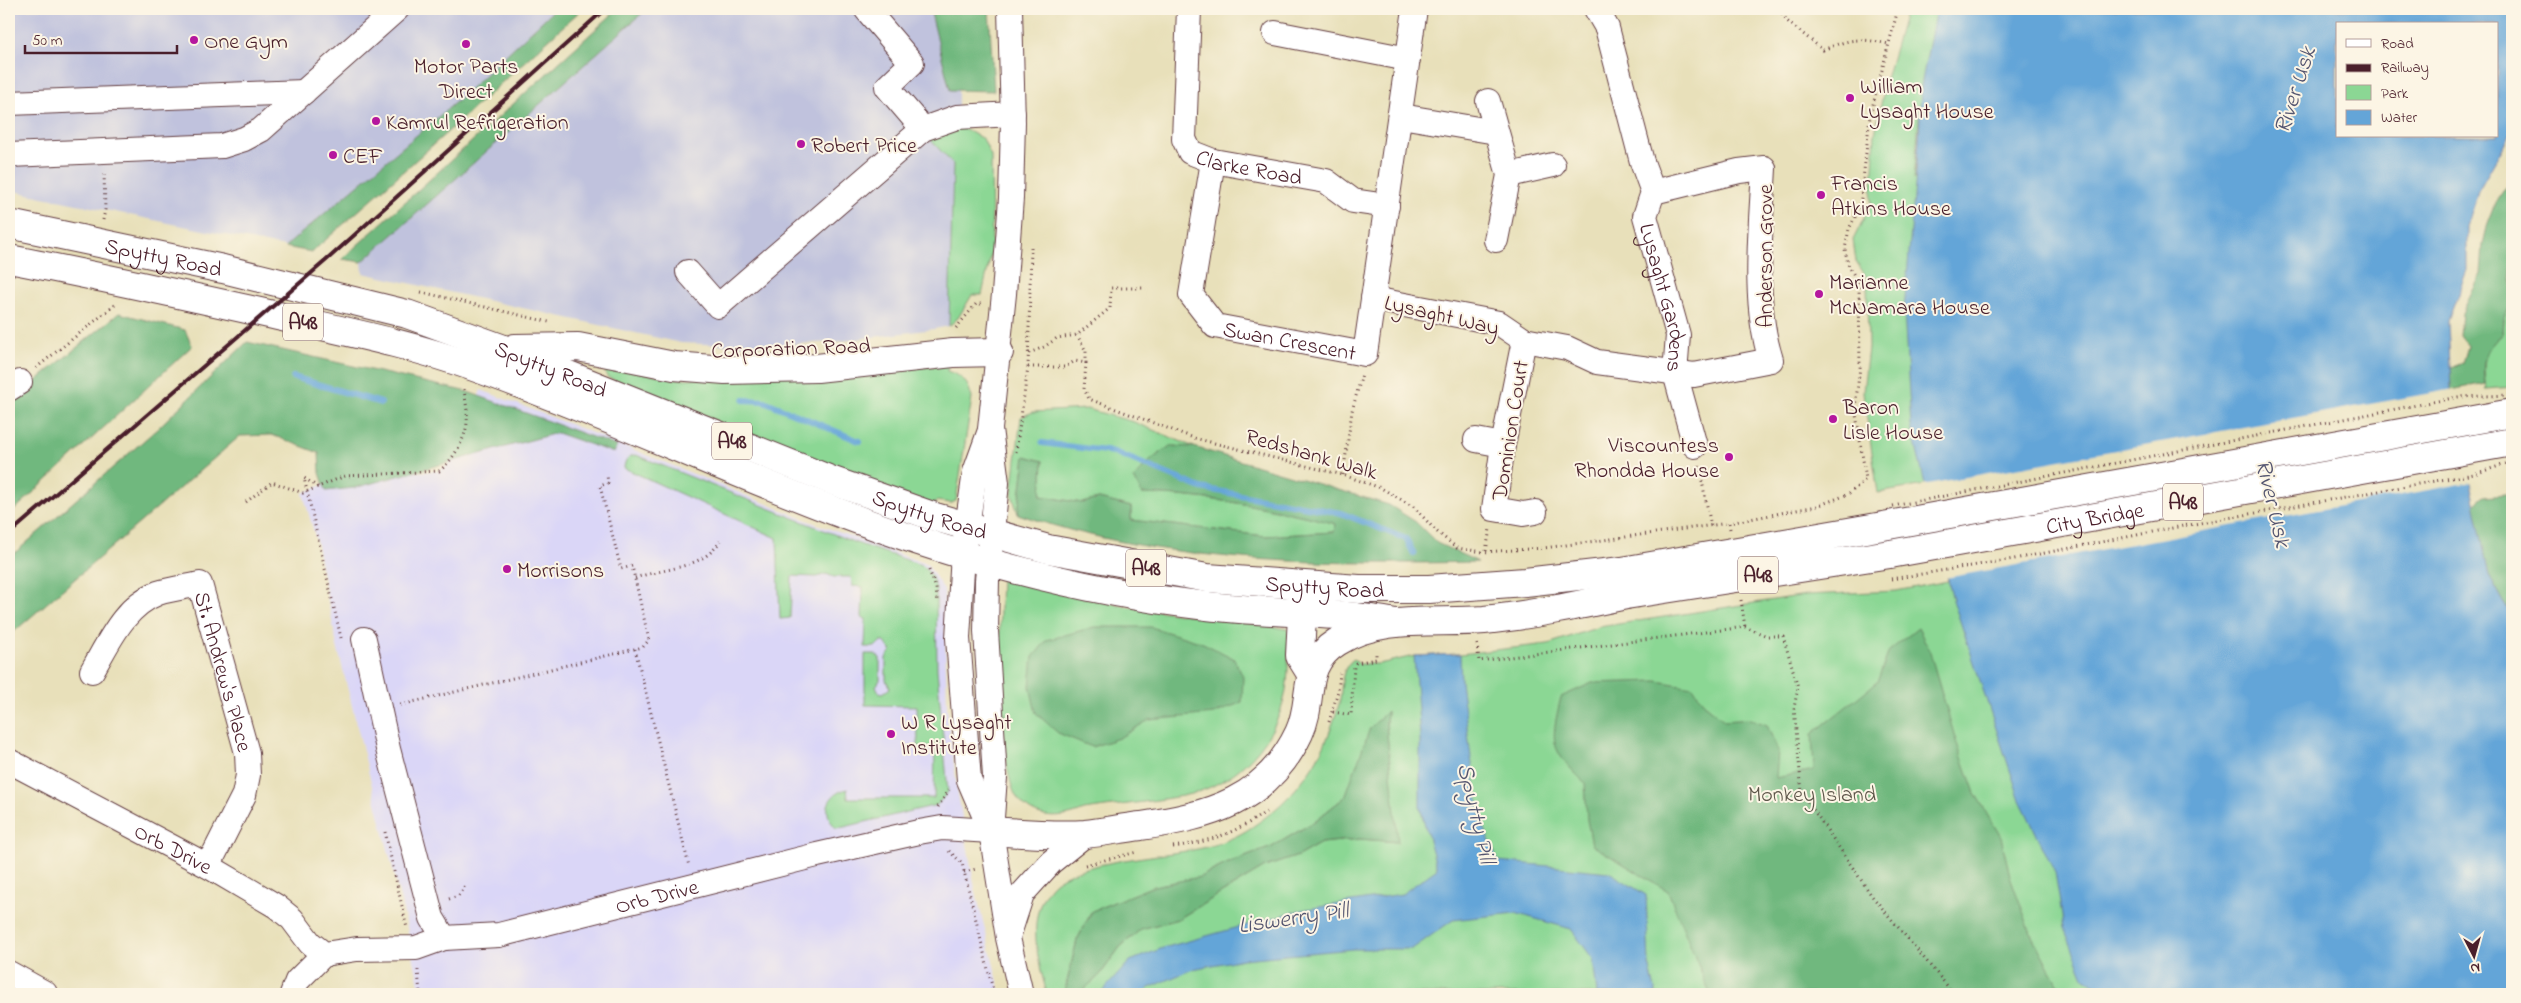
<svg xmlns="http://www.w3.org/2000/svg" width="2521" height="1003" viewBox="0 0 2521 1003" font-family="'Indie Flower',sans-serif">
	<rect width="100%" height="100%" fill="#fcf5e5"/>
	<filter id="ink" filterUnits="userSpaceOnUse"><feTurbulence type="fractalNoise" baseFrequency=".02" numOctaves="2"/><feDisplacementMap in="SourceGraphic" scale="10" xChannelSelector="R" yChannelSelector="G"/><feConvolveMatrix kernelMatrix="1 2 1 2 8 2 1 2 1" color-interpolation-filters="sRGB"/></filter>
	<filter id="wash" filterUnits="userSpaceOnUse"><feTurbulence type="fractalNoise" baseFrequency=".0096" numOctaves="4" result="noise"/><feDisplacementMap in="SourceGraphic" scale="20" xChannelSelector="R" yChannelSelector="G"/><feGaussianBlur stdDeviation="1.12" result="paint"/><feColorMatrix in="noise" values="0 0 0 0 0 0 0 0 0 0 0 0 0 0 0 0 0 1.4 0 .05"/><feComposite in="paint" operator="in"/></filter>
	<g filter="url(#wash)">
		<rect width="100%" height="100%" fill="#e8e0ba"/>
		<path fill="#dad6f7" d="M481,390l114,44 221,90 111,40 17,26 3,118 10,80 18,101 26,105h-580l-15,-72 -69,-276 -21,-106 -13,-47 42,-17 94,-5 9,-6 5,-8z"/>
		<path fill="#c0c2dd" d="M9,9h546l-98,92 -172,146 -276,-57z
			M647,9h283l20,80 8,1v35l25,14 8,17 1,28 -26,122 -8,12 -9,8 -15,3 -100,13 -85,4 -68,-3 -318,-70 -1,-11z"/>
		<path fill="#8bd794" stroke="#6a7b60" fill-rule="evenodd" d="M1906,9h274l191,985h-1292l21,-19 20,-28 21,-18 37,-10 87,-52 33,-11 23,-13 39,-4 37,3 -11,-118 1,-12 -42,85 -33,26 -40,24 -46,17 -28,14 -44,8 -62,25 -15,29 -13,54h-17c-9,-34 -22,-78 4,-108 22,-26 121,-30 156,-39 15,-4 32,-11 45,-20 33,-22 59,-51 75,-88 4,-11 9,-24 12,-35 4,-16 0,-35 15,-45l5,5h20l35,-8 46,-2 88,-10 51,-17 207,-32 90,-4 52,-10 -23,-96 -47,8 -15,-101 5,-44 -1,-70 -11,-17 -3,-21 18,-36 4,-70 11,-55zM1920,106l-1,33 -5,41v-1z
			M958,125l25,14 8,17 1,94 -10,45h-10l-14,23 -9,8 4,-162 -26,-28z
			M2512,305v82l-26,2c-3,-26 -5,-38 17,-55l1,-17z
			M948,366l-1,5c16,5 21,11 25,27l-16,103 -5,2 -15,-2 -2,4 -77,-27 -250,-101 -2,-5 4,-5 71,12z
			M1087,409l47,13 60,25 -24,-1 -28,48c66,2 130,13 195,30l-3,8 -69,4 -134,-16v-13l-32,-8 -17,4 -41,-7 2,-35 -18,-4 -7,57 -6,-20 9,-77 12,-5z
			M636,455l220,88 66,22 9,10 5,13 1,81 11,123 -11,13 -93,22 -8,1c-15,-16 -9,-34 11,-39l1,9h86l1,-51h-17l-1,-41 -52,-1v-51h10l5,4v22l-4,6 3,6 4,1 7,-5 -4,-8v-22l5,-7 -6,-9h-5l-5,5h-10l1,-28 -4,-1 1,-31 -11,-1 -1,-9h-17l-8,-3 -9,3 -25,-1 -2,42 -10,1 -3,-81 -153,-70c1,-8 3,-12 12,-13z
			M1001,580l124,26 163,23c0,18 1,36 -1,54 -6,55 -50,103 -105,113 -32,6 -66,9 -98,14 -23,10 -49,11 -66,-11 -22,-29 -19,-178 -17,-219z"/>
		<path fill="#70b87e" stroke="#5d6c54" d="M555,9h27l-131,120 -139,123 -27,-5 172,-146z
			M618,9h29l-285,253 -20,-3z
			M930,9h59l5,82 -44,-1z
			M2512,178v127l-8,12 -1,17c-18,14 -22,27 -18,49l-34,7 -1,-22 13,-5 5,-17 -8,-11 2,-22 19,-39 2,-30 5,-21 9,-23z
			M119,313l66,17 7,16 -183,169v-112z
			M247,342l221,50 149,54 -3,7 -57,-20 -203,55 -28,3 -6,-18 -1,-20 -47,-18 -32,1 -231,200v-78l148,-129z
			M1170,446l24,1 195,58 27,17 21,21 41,19c-153,3 -314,3 -460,-48l7,-58 18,5 -2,35 41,7 17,-4 32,8v13l134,16 69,-4 2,-8c-64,-17 -128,-28 -194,-30l-8,-16 18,-19z
			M2505,494l7,8v115l-23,-42 -15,-70 10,-9z
			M1094,627h57l52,16 30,15 10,18 -1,26 -28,12 -65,6 -30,18 -27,9 -34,-14 -22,-20 -6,-27 3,-29 14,-17z
			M1918,628l11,21 27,92 19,52 26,44 9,39 22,60 32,58h-354l-42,-103 -76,-46 -5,-25 -2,-37c-36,-35 -35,-39 -24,-86l31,-14 64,-2 37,6 13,19 19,15 26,-2 16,6 11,26 -2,27 38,-8 -2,-36 65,-52 12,-31z
			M1387,711l-1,13 12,118 -38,-3 -39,4 -23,13 -33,11 -87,52 -37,10 -21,18 -20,28 -21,19h-11l-3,-3 12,-51 15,-29 62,-25 46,-9 26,-13 46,-17 40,-24 33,-26 25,-69z"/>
		<path fill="#64a5d8" stroke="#576282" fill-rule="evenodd" d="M1936,9h576v123l-34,59 -11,36v43l-19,51 3,69 38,185 23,42v377h-401l-26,-15 -21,-51 -9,-56 -35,-72 -67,-200 -42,-174 -7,-116 15,-171 2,-53zM2337,24h160v112h-160z
			M1460,654l1,28 12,90 9,50 16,39 111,11 37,23 3,69 7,30h-59l-4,-35 -22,-30 -56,-16 -62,7 -41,29h-59l-110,10 -50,10 -44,19 -6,6h-43l30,-33 33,-13 138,-38 101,-16 35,-25 -17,-62v-70l-6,-81z"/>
		<path fill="#e8e0ba" d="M2454,389l18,93 -527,96 -23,-93z"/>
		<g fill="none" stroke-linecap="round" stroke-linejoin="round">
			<path stroke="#64a5d8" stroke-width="6" d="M293,377l88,26
				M744,400l20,1 95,40
				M1042,443l72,9 87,36 140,25 65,26 8,15"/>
		</g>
	</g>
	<g filter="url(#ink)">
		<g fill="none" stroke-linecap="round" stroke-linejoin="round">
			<defs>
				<g id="minor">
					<path d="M866,9l46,54 -25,24 36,42"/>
					<path id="s1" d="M1189,9l-5,130 6,13 23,9 113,20 27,20 34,5"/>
					<path d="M1415,9l-42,290 126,24 25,17 43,8 30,14 97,13 77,-15c-19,-59 -10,-131 -7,-192l-25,3 -86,21"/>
					<path id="s2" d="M1596,9l11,19 35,134 11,30 -8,24 33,119 -3,38 20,73"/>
					<path d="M1275,33l133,26"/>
					<path d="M1488,101l21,74 -13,65"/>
					<path d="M9,103l295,-11"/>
					<path d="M1401,116l95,16"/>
					<path d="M9,155l213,-9 22,-7 17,-9 136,-121"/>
					<path id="s3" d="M1213,161l-22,134 24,31 150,28 8,-55"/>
					<path d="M1509,175l44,-10"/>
					<path d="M688,272l30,34 205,-177 34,-12 56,-3"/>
					<path d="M1524,340l-21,105 -9,64 29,5 12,-2"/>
					<path d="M9,389l11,-7"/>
					<path d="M989,433l-14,39 -12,82 -5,84 11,142 22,51 17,107 13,56"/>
					<path d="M1476,440l27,5"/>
					<path d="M364,639l24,110 44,169 12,20"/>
					<path id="s4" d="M92,671c17,-29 32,-65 66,-78 13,-4 28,-6 42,-9l47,169 1,22 -4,20 -36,71"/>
					<path id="s5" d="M9,761l199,105 68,40 16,13 18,24 14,11 33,-5 59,-1 28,-10 55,-3 318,-80 102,-23 23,-4 49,3"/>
					<path d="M991,831l4,-54 -9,-146 1,-51 10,-97 -7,-54 14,-135 7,-96 2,-76 -3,-113"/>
					<path d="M1009,934l13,-40 29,-32 35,-28"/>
					<path d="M9,973l36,20"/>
					<path d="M292,994l5,-13 27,-27"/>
				</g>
				<g id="major">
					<path id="s6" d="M9,224l214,45 184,45 94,34 332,133 102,36 113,32 159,29 152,11h70l96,-7 97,-11"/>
					<path d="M9,259c90,17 179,37 269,57 65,15 132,28 196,51 175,62 341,148 521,197 69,19 141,34 212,42 63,7 126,5 188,17"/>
					<path d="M515,348l63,-1 96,19 51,4 92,-2 136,-15 46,-1"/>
					<path d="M1883,526l629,-113"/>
					<path id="s7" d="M1890,554l622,-112"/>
					<path d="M1303,595l-3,61 10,16"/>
					<path d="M991,831c31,2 63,5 94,3 19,-2 38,-6 56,-8 68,-10 126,-25 158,-93 16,-34 0,-67 38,-91 44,-28 98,-18 147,-22 48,-5 95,-15 142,-25"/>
				</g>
			</defs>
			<use href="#minor" stroke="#623c40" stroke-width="26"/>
			<use href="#major" stroke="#623c40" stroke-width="30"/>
			<path stroke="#623c40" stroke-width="3" stroke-dasharray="1 4" stroke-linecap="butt" d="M1780,9l7,12 36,29c28,-12 36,-12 66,-6
				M103,220l2,-10 -1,-38
				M421,292l128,30
				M956,328l20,-24h7
				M1029,353l15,-6 13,-9 20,-3 33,-27 1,-20h34
				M1086,363l-2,26 5,10 105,39 149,37 38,13 33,19 22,24 21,17 26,4 61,-4 185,-25
				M1028,367h37l10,-6 11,2v-12l-9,-16
				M36,368l79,-63
				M1016,452l12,-85 3,-120
				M1699,466l12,60
				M1343,475l9,-64 10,-37
				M318,487l-14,-9 37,160
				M246,502l26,-20 31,11 42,-17 94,-5c13,-9 28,-34 28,-50 1,-11 -2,-22 -3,-32
				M1730,529l-1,-6 88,-17 32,-12 17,-15 -11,-71 5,-41 -1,-82 -11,-21 -3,-15 4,-20 11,-22 10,-91 28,-107
				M1486,551l4,-22
				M929,570l7,18 1,12
				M635,578c28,-10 69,-9 85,-37
				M1741,600l4,27
				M1477,644l2,17 266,-34 22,9h16l15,51 -4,21 8,85 70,103 82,98
				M635,649l54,217
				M400,705l243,-58 6,-7 -17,-74 -11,3 -21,-83 8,-3 -1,-8
				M1333,712l18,3 3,-49 2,-3 20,-4v-6
				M1329,722l9,-31 2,-18
				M938,807l11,-17
				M385,832l22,96
				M1173,847c39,-6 60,-13 93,-35
				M949,851l13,12 32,131
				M1085,865l52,-13
				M964,872l12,-3
				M449,899l9,-3 8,-12
				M418,970l2,24"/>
			<use href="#minor" stroke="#fff" stroke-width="24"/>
			<use href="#major" stroke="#fff" stroke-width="28"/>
			<path stroke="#4a1f2b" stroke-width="4" d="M9,534l321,-277 275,-248"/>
			<defs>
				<path id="major-bridge" d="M1622,571l261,-45
					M1626,595l264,-41"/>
			</defs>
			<use href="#major-bridge" stroke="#623c40" stroke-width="30" stroke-linecap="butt"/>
			<path stroke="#623c40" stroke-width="3" stroke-dasharray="1 4" stroke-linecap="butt" d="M1893,506l565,-109 54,-2
				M1891,579l123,-20 169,-33 291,-52 38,-12"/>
			<use href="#major-bridge" stroke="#fff" stroke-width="28"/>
		</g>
	</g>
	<g fill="#b5179e" stroke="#fcf5e5" stroke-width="2">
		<circle cx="194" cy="40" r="5"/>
		<circle cx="466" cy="44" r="5"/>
		<circle cx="1850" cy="98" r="5"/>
		<circle cx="376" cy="121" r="5"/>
		<circle cx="801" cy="144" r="5"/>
		<circle cx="333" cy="155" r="5"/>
		<circle cx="1821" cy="195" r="5"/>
		<circle cx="1819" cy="294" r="5"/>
		<circle cx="1833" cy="419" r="5"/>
		<circle cx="1729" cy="457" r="5"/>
		<circle cx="507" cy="569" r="5"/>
		<circle cx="891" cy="734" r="5"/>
	</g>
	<g text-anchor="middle" stroke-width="4" stroke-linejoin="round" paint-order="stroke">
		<g fill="#fcf5e5" stroke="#7f5f63" stroke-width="1">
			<rect x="283" y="303.5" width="40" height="37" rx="4"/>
			<rect x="712" y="422.5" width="40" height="37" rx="4"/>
			<rect x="2163" y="483.5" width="40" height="37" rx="4"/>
			<rect x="1126" y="549.5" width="40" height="37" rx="4"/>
			<rect x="1738" y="556.5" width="40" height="37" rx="4"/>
		</g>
		<g font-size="21" font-weight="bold" fill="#4a1f2b">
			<text x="303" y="329">A48</text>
			<text x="732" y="448">A48</text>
			<text x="2183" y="509">A48</text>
			<text x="1146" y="575">A48</text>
			<text x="1758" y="582">A48</text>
		</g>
		<g font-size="22" fill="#4a1f2b" stroke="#fcf5e5" text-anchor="start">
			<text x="204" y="48">One Gym</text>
			<text x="466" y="73" text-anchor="middle">Motor Parts<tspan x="466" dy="25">Direct</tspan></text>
			<text x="1860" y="93">William<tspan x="1860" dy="25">Lysaght House</tspan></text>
			<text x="386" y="129">Kamrul Refrigeration</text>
			<text x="811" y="152">Robert Price</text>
			<text x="343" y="163">CEF</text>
			<text x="1831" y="190">Francis<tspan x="1831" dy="25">Atkins House</tspan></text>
			<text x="1829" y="289">Marianne<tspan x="1829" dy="25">McNamara House</tspan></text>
			<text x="1843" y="414">Baron<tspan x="1843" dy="25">Lisle House</tspan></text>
			<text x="1719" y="452" text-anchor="end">Viscountess<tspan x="1719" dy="25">Rhondda House</tspan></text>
			<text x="517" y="577">Morrisons</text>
			<text x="901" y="729">W R Lysaght<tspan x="901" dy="25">Institute</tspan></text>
		</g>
		<g font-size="22" fill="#4a1f2b" stroke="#fcf5e5">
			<text dy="8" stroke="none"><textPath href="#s1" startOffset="206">Clarke Road</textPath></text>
			<text dy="8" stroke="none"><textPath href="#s6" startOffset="158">Spytty Road</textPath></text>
			<text transform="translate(1764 256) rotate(-90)" y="8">Anderson Grove</text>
			<text dy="8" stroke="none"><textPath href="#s2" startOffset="302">Lysaght Gardens</textPath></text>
			<text transform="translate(1442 314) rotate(13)" y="8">Lysaght Way</text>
			<text dy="8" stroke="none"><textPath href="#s3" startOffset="251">Swan Crescent</textPath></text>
			<text transform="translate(791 347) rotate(-2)" y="8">Corporation Road</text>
			<text dy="8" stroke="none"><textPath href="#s6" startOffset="562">Spytty Road</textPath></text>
			<text transform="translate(1509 430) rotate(-81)" y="8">Dominion Court</text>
			<text transform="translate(1312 453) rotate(16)" y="8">Redshank Walk</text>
			<text dy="8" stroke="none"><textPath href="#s6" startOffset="968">Spytty Road</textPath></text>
			<text dy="8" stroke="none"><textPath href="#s7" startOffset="208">City Bridge</textPath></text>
			<text dy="8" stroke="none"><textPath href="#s6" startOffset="1371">Spytty Road</textPath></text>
			<text dy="8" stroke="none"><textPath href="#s4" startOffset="238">St. Andrew's Place</textPath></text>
			<text dy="8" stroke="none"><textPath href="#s5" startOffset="186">Orb Drive</textPath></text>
			<text dy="8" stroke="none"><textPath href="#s5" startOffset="712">Orb Drive</textPath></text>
		</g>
		<g font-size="22" fill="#5e564a" stroke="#fcf5e5">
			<text x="1812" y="801">Monkey Island</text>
		</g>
		<g font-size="24" font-style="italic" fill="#545570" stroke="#fcf5e5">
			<text transform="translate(2294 90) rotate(-72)" y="8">River Usk</text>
			<text transform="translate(2274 503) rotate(77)" y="8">River Usk</text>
			<text transform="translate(1477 813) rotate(77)" y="8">Spytty Pill</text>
			<text transform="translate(1293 917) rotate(-8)" y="8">Liswerry Pill</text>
		</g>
	</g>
	<rect width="2521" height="1003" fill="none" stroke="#fcf5e5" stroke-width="30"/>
	<rect x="2336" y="22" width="162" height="115" fill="#fcf5e5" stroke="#b59f9b"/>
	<rect x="2346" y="39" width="25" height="8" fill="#ffffff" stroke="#b59f9b"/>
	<text x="2381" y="48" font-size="15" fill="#4a1f2b">Road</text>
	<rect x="2346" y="64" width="25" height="8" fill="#4a1f2b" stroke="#b59f9b"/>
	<text x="2381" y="72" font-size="15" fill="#4a1f2b">Railway</text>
	<rect x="2346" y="85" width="25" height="15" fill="#8bd794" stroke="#b59f9b"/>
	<text x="2381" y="98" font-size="15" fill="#4a1f2b">Park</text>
	<rect x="2346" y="110" width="25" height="15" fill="#64a5d8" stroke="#b59f9b"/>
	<text x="2381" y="122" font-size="15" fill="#4a1f2b">Water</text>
	<g transform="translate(2474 956) rotate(174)" stroke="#fcf5e5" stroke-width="4" paint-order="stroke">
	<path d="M0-4L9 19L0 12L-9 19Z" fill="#4a1f2b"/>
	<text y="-8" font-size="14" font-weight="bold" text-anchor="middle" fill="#4a1f2b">N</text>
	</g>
	<path d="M25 45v8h152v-8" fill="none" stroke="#4a1f2b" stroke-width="2.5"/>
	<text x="32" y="45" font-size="15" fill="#4a1f2b" stroke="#fcf5e5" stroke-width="4" paint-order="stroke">50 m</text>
</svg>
